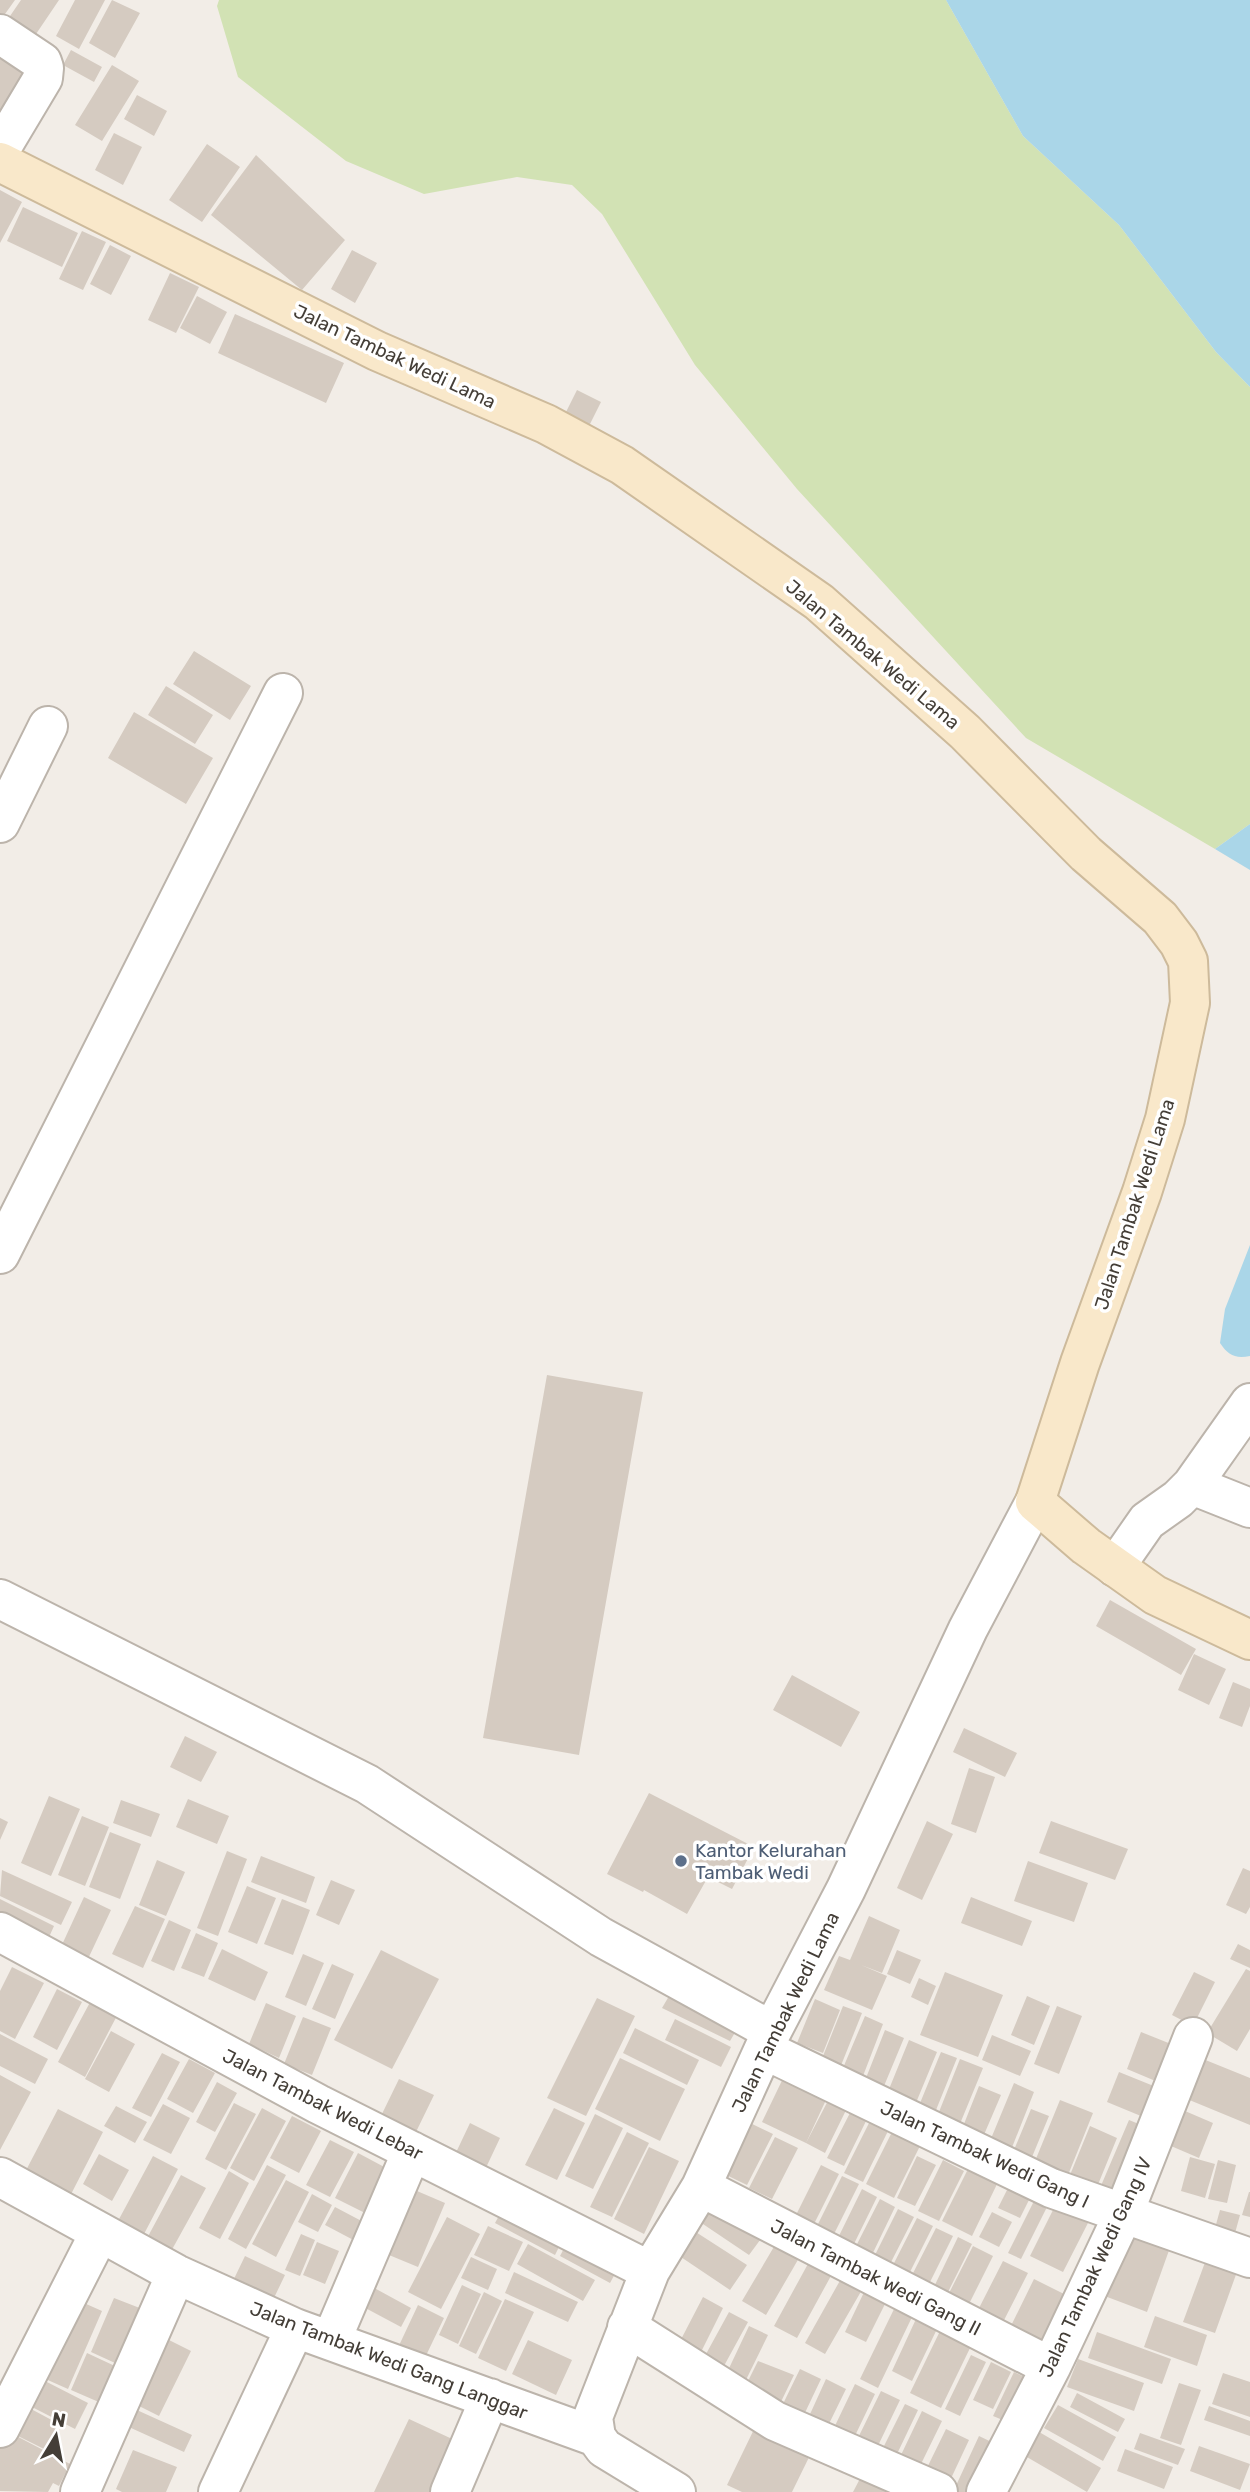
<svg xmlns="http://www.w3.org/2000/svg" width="1250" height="2492" viewBox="0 0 1250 2492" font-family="Rubik,sans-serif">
	<rect width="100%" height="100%" fill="#f2ede7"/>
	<path fill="#d2e2b4" d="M219,0h727l77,136 96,89 97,127 34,35v437l-35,25 -189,-111 -229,-249 -102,-124 -93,-151 -30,-29 -55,-8 -93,17 -78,-33 -108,-84 -21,-71z"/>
	<path fill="#aad6e8" d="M946,0h304v387l-34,-35 -97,-127 -96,-89z
		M1250,824v46l-35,-21z
		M1250,1245v111c-15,3 -22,-1 -30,-13l5,-34z"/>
	<path fill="#d5cbc1" d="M0,0h15l-15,21z
		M21,0h38l-25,37 -26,-18z
		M75,0h30l-26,49 -23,-13z
		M112,0l28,13 -25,45 -26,-15z
		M0,49l29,19 -29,46z
		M71,50l31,17 -8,15 -31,-17z
		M112,65l27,16 -37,60 -27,-16z
		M137,95l30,16 -13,25 -30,-17z
		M114,133l28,14 -19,38 -28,-15z
		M207,144l33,23 -38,55 -33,-22z
		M256,155l89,85 -43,50 -91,-75z
		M0,190l22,12 -22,41z
		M23,207l55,26 -16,34 -55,-26z
		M82,231l24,11 -23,48 -24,-11z
		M110,245l21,11 -20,39 -21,-11z
		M352,250l25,13 -22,40 -24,-14z
		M170,273l29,14 -23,46 -28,-13z
		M197,296l30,16 -17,32 -30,-16z
		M235,314l109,49 -18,40 -108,-50z
		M577,390l24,12 -15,30 -24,-12z
		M194,651l57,35 -21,34 -57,-36z
		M166,686l47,29 -18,29 -47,-29z
		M134,712l79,46 -27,46 -78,-46z
		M547,1375l96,17 -64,363 -96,-17z
		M1110,1600l86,49 -15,26 -85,-49z
		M1194,1654l32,15 -17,36 -31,-15z
		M792,1675l68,37 -19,35 -68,-37z
		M1233,1682l17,7v17l-8,21 -23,-9z
		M964,1728l53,25 -12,24 -52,-25z
		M185,1736l32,16 -16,30 -31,-15z
		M969,1768l26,9 -19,56 -25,-9z
		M649,1793l105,54 -22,42 -24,-12 -21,37 -43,-24 -1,2 -36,-18z
		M49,1796l31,13 -29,67 -30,-13z
		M188,1799l41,17 -12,28 -41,-17z
		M121,1800l39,14 -9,23 -38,-14z
		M82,1816l27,11 -24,59 -27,-11z
		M0,1818l8,4 -8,18z
		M927,1821l26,13 -31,66 -25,-12z
		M1051,1821l77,28 -13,31 -76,-27z
		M110,1832l31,12 -21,55 -31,-12z
		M227,1851l20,8 -29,77 -21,-8z
		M261,1856l54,21 -9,26 -55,-21z
		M157,1860l28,12 -19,44 -27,-11z
		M1028,1861l60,22 -14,39 -60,-21z
		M1243,1868l7,3v36l-4,7 -20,-9z
		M2,1870l70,32 -11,23 -61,-29z
		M331,1880l24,10 -16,35 -23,-10z
		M247,1886l29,12 -19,46 -29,-12z
		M84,1897l27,13 -24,51 -27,-12z
		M971,1897l61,24 -10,25 -61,-23z
		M0,1899l54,27 -9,20 -45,-22z
		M282,1899l28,11 -17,45 -29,-11z
		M135,1906l30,13 -22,49 -31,-14z
		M869,1916l31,14 -18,43 -21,-8 26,11 -15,34 -48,-20 15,-34 11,4z
		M169,1920l22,10 -17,41 -23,-10z
		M196,1933l22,10 -14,34 -23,-9z
		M1238,1944l12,6v18l-20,-9z
		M222,1949l46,23 -13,29 -47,-22z
		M381,1950l58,29 -47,90 -58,-29z
		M897,1950l24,10 -11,24 -23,-10z
		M303,1954l21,9 -18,43 -21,-9z
		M332,1964l22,10 -19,45 -23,-10z
		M12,1967l32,16 -29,56 -15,-8v-40z
		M1246,1969l4,2v58l-13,22 -30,-18z
		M945,1972l58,23 -25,62 -58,-22z
		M1194,1972l21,10 -22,44 -21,-11z
		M919,1978l17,8 -8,19 -17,-8z
		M57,1989l25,13 -25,48 -24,-13z
		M672,1991l68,33 -10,17 -68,-33z
		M95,1993l26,15 -36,69 -27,-15z
		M1027,1996l23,10 -16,39 -23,-10z
		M597,1998l38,18 -49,100 -39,-18z
		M815,1999l25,11 -17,43 -26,-10z
		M266,2003l30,13 -17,42 -30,-14z
		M843,2006l19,7 -22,55 -19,-7z
		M1057,2006l25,10 -23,58 -25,-10z
		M865,2016l18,8 -20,52 -20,-8z
		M303,2017l28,11 -19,47 -28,-11z
		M675,2019l56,28 -10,20 -56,-27z
		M635,2028l64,32 -12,25 -64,-32z
		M885,2030l19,8 -20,48 -18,-8z
		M111,2031l24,13 -26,48 -24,-13z
		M1141,2032l40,16 -16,37 -38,-16z
		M0,2034l48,25 -13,25 -35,-18z
		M992,2035l39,16 -11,25 -38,-16z
		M909,2040l28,12 -24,58 -28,-11z
		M941,2052l16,6 -23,57 -16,-7z
		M162,2053l18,9 -29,55 -19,-9z
		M620,2058l65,31 -25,52 -65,-32z
		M189,2059l26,14 -22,40 -26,-14z
		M960,2059l23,9 -26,63 -22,-9z
		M1203,2059l47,19v47l-63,-26z
		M789,2066l43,21 -26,56 -44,-21z
		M1119,2072l47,19 -13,30 -46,-19z
		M0,2075l31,17 -31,58z
		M399,2079l35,16 -19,39 -35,-16z
		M217,2082l20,11 -22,39 -19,-10z
		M1014,2083l20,9 -23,58 -21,-9z
		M979,2086l22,9 -18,42 -21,-8z
		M833,2091l18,9 -26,53 -19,-10z
		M1060,2100l33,13 -29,72 -33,-14z
		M234,2103l22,11 -30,56 -21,-11z
		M163,2104l27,14 -19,36 -28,-14z
		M116,2106l31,16 -12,21 -31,-17z
		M262,2108l24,13 -32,60 -24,-13z
		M554,2108l31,15 -28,57 -32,-15z
		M1178,2108l35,15 -14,35 -35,-15z
		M58,2109l45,23 -36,70 -45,-24z
		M852,2109l16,8 -24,49 -17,-8z
		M1031,2109l18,7 -17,41 -18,-7z
		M595,2114l28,14 -30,61 -28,-13z
		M292,2116l29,15 -22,42 -29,-15z
		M1129,2120l22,9 -28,68 -23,-9z
		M746,2121l27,13 -26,51 -27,-13z
		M870,2121l18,10 -25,51 -19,-9z
		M470,2123l30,15 -17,36 -31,-13z
		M1090,2126l27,12 -20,49 -27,-12z
		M627,2132l22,11 -37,74 -22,-10z
		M892,2132l28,14 -26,52 -28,-14z
		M775,2137l23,11 -26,51 -23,-11z
		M330,2140l24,12 -24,45 -24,-12z
		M649,2147l30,14 -35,73 -30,-15z
		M358,2153l30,16 -23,44 -30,-15z
		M99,2154l30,16 -17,31 -29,-17z
		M153,2156l25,13 -34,65 -26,-13z
		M917,2156l19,9 -21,41 -18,-8z
		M1190,2157l25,7 -10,34 -24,-7z
		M943,2160l21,11 -25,50 -21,-10z
		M1218,2160l18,5 -9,38 -19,-4z
		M267,2165l19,10 -40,74 -18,-10z
		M821,2165l18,9 -28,56 -18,-9z
		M969,2167l29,15 -26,54 -30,-15z
		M229,2171l20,12 -29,56 -21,-11z
		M181,2175l25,13 -37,67 -24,-13z
		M842,2176l17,8 -28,56 -17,-8z
		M286,2180l23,12 -33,65 -24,-13z
		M1012,2180l22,10 -14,28 -22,-10z
		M862,2189l15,8 -26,53 -15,-8z
		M417,2191l28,12 -27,64 -29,-12z
		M1249,2192h1v25l-8,-2z
		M1038,2193l13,6 -30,60 -13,-6z
		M312,2194l20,11 -14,27 -20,-10z
		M707,2199l56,37 -14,19 -55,-37z
		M880,2199l15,8 -25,52 -16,-9z
		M507,2201l59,32 -11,22 -60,-32z
		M1056,2204l33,17 -26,51 -33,-16z
		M335,2207l36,19 -10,18 -36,-19z
		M898,2209l16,8 -27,53 -16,-7z
		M1220,2210l20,5 -8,29 -20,-5z
		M992,2212l20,10 -13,25 -20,-10z
		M447,2217l33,17 -39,75 -33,-17z
		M917,2218l16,8 -26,52 -16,-9z
		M1127,2225l45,17 -25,70 -45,-17z
		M488,2226l35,16 -14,29 -35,-16z
		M688,2227l59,38 -17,25 -58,-39z
		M936,2228l17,8 -27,54 -17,-9z
		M301,2234l14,6 -15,36 -15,-6z
		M571,2235l51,26 -12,22 -50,-27z
		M958,2237l14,7 -27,54 -13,-7z
		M317,2242l22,9 -14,33 -22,-9z
		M528,2244l67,36 -12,21 -66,-37z
		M775,2245l24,13 -33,57 -24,-14z
		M973,2246l20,10 -27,54 -20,-11z
		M245,2256l40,19 -13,27 -40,-19z
		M471,2257l26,12 -9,21 -27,-12z
		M1207,2257l31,12 -23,64 -32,-11z
		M1003,2261l25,12 -28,55 -25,-12z
		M809,2262l23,12 -35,64 -23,-12z
		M514,2272l64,30 -10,20 -63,-29z
		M842,2277l21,11 -38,66 -20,-11z
		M1034,2279l30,15 -26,53 -30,-15z
		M367,2284l44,24 -10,19 -45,-24z
		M462,2285l19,9 -23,50 -19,-9z
		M867,2286l22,10 -23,46 -21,-10z
		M484,2292l18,9 -26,53 -17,-8z
		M703,2297l20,11 -26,52 -21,-11z
		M114,2298l36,14 -24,56 -35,-16z
		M75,2299l27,12 -34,78 -27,-12z
		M505,2299l29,13 -28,59 -28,-13z
		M418,2305l26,13 -23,48 -26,-12z
		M895,2307l18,8 -35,73 -18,-9z
		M729,2312l19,10 -29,53 -19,-10z
		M1155,2316l52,19 -10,31 -53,-19z
		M916,2319l21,10 -25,52 -20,-10z
		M749,2326l19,9 -27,55 -18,-9z
		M940,2331l31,15 -30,62 -31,-15z
		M1097,2332l74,27 -9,25 -74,-26z
		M157,2334l34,17 -32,65 -34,-17z
		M528,2340l44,20 -16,35 -44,-21z
		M87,2353l30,14 -16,36 -30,-13z
		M971,2355l15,7 -26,54 -15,-7z
		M1078,2359l66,24 -10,28 -67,-24z
		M758,2361l36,14 -18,37 -35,-17z
		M991,2362l20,10 -18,37 -20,-9z
		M800,2369l21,10 -19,40 -21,-11z
		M1014,2372l17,8 -21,43 -17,-7z
		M1223,2373l27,9v35l-38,-13z
		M826,2379l20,10 -21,43 -19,-9z
		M43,2380l45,23 -13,26 -45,-23z
		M1179,2383l22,7 -20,55 -21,-7z
		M855,2384l20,10 -23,48 -20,-10z
		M881,2391l19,9 -26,54 -19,-10z
		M1077,2393l48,26 -7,13 -48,-25z
		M18,2402l43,23 -13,26 -44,-22z
		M905,2404l13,6 -21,44 -14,-6z
		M1058,2405l58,32 -13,24 -59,-33z
		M128,2406l64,29 -8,17 -64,-29z
		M1209,2406l41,15v15l-46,-16z
		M922,2411l20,10 -21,43 -20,-9z
		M409,2419l54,25 -22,48h-67z
		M759,2419l56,26 -23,47h-50l-15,-7z
		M3,2429l67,35 -11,22 -6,-3 -5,9 -48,-1v-56z
		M946,2429l23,11 -22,47 -24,-11z
		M1034,2429l67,39 -14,24 -67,-39z
		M1140,2433l45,16 -7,16 -44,-16z
		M979,2436l23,11 -21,45h-28z
		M1199,2446l51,18 -10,26 -50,-19z
		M1125,2449l48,18 -9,22 -47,-18z
		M133,2450l44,17 -11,25h-44l-6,-3z
		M864,2471l40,21h-51z"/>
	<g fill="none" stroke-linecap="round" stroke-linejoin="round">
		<defs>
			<path id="street" d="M0,34l42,28 2,6 -1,10 -43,72
				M0,823l48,-97
				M0,1254l283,-561
				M1192,1485l58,23
				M1115,1567l32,-46 31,-22 14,-14 58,-82
				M0,1599l367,185 234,153 171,94
				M0,1932l318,172 332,167
				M765,2050l286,138 199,70
				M0,2177l176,97 119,54 301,109
				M701,2187l350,180
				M627,2327l148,94 163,71
				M331,2341l81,-190
				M0,2428l100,-196
				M80,2492l96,-218
				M218,2492l77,-164
				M450,2492l40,-94
				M676,2492l-72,-44 -8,-11 -3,-20 57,-146 51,-84 71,-156 74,-142 122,-260 67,-127
				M986,2492l65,-125 72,-152 70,-178"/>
			<path id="secondary" d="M0,162l377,189 169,73 76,41 197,137 146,130 121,122 74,64 19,25 9,18 2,42 -25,116 -23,73 -62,171 -45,139 51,44 69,49 95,45"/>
		</defs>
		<use href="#street" stroke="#bcb4ab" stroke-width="42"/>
		<use href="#secondary" stroke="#cdba9b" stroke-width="42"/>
		<use href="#street" stroke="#fff" stroke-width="38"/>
		<use href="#secondary" stroke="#f9e8ca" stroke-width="38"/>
	</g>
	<circle fill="#5c6f8a" stroke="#fff" stroke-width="2.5" cx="681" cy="1861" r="7"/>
	<g text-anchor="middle" stroke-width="7" stroke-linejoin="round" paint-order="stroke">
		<g font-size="19" fill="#443e37" stroke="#fff">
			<text transform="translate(395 356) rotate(25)" y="7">Jalan Tambak Wedi Lama</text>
			<text transform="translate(873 654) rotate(40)" y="7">Jalan Tambak Wedi Lama</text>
			<text transform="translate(1134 1204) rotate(-72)" y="7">Jalan Tambak Wedi Lama</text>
			<text transform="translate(785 2012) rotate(-64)" y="7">Jalan Tambak Wedi Lama</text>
			<text transform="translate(323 2104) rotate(27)" y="7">Jalan Tambak Wedi Lebar</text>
			<text transform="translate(985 2154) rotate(25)" y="7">Jalan Tambak Wedi Gang I</text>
			<text transform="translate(1095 2267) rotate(-65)" y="7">Jalan Tambak Wedi Gang IV</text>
			<text transform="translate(876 2277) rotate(27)" y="7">Jalan Tambak Wedi Gang II</text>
			<text transform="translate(389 2360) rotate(21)" y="7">Jalan Tambak Wedi Gang Langgar</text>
		</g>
		<g font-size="19" fill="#4e5e75" stroke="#fff" text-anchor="start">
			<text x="695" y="1857">Kantor Kelurahan<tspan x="695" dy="22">Tambak Wedi</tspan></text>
		</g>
	</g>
	<g transform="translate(56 2436) rotate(10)" stroke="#ffffff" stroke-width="5" paint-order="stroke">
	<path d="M0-5L12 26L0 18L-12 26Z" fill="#443e37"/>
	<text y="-10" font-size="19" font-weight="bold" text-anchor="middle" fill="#443e37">N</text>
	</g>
</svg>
